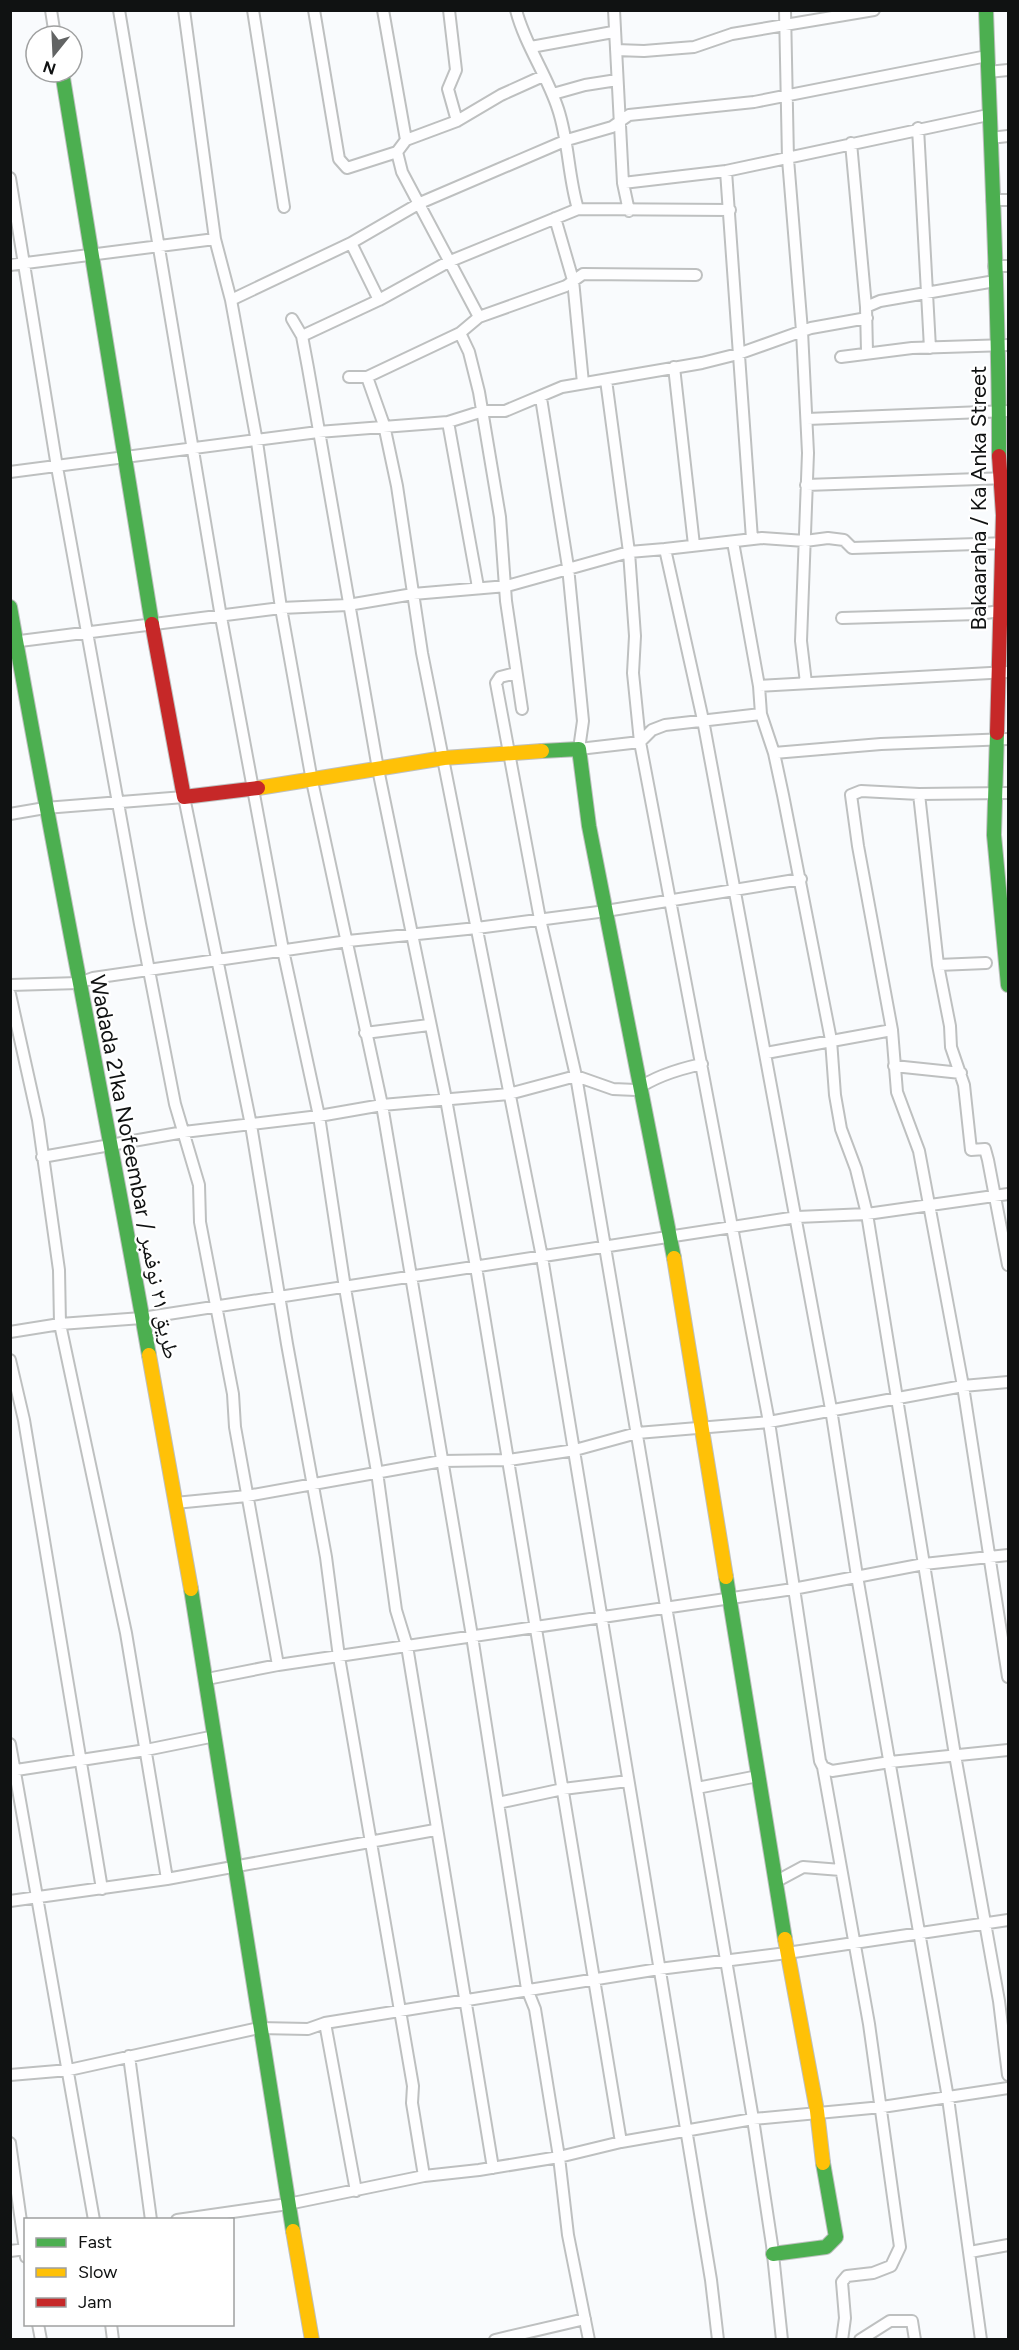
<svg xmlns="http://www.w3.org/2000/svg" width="1019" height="2350" viewBox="0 0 1019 2350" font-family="Figtree,'Noto Naskh Arabic',sans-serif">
	<rect width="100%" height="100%" fill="#f9fbfd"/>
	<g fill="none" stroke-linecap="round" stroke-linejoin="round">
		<defs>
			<path id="street" d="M51,10l4,26
				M119,10l102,607 62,333 36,166 26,172 32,184 19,138 11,36 86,522
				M184,10l31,229 16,61 26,142 24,166 31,173 70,324 90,531 55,353 8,20 24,148 9,78 21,105
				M253,10l31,197
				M314,10l25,149 8,9 50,-16 9,-12 51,-19 44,-26 42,-19
				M383,10l23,130
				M449,10l7,60 -8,19 9,32
				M516,10c9,35 31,65 42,99 11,33 10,67 20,100
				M614,10l9,173 6,28
				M785,10l3,149 14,172 6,122 -7,188 5,42
				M531,47l82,-15
				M616,50l28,1 50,-4 38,-13 142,-24
				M988,72l20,-2
				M553,94l32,-9 32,-5
				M918,128l12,220
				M990,138l18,-2
				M851,143l15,164 1,45
				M397,152l5,20 77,145
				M726,171l26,368
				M10,178l47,289 83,457 35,180 24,81 1,37 33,172 2,33 43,238
				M623,183l103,-12 262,-56
				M992,200h16
				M555,218l18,62 10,103
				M351,243l28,57
				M10,265l205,-26
				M994,266h14
				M231,300l120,-57 69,-40 147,-63 45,-13 17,-12 125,-13 233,-46
				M866,307l14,-6 115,-20
				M292,319l10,17 6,32 70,401 68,330 30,168 145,875
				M460,333l9,19 10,40 21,125 6,84 16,108
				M302,336l77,-36 69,-38 130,-53 152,1
				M841,357l71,-9 96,-3
				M674,367l20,178
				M349,377h18l93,-44 19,-16 87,-31 17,-12 113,1
				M367,377l17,48 13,61 25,167 120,604 169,1023 7,60
				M606,380l23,172 6,84 -2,37 7,69
				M541,398l27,169 15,154 -4,28 61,-7 129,680 51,339 3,6 9,4 58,-9 118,-12
				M807,419l201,-8
				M448,422l30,165
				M10,472l308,-40 130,-10 35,-11h22l57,-24 140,-24 36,-9 73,-26 56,-10
				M806,485l202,-7
				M733,542l26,144 2,28 13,39 9,42 48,245 4,55 6,34 15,40 11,45 88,541 44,246 9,74
				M665,549l97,-11 43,3 23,-3 16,2 8,8 156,-5
				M842,618l136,-4 30,-4
				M12,642l269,-34 67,-3 65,-11 94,-8 122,-34 36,-3 38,171 128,689 26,167 91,522 33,242
				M516,673l-16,4 -4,6 44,236 36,157 177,1043 19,126 10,95
				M759,686l249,-14
				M640,742l12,-12 13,-5 96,-11
				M774,753l107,-9 127,-5
				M1008,793l-89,1 -58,-3 -10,4 7,51 34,184 5,62 22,59 44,235 45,291
				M919,794l19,171 12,61 1,21 13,38 7,65 14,-1 3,11 20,105
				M10,814l35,-6 139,-11 67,328 36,219 39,213 13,100 74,429 -1,17 12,73
				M938,965l48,-2
				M10,985l69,-2 14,-5 255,-37 129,-13 129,-17 195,-32
				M10,994l28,126 21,150 1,54 82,-6 655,-101 70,-3 141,-20
				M365,1033l64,-8
				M766,1053l126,-23
				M894,1066l67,7
				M42,1157l142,-25 135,-16 63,-11 127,-11 67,-18 37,13 23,1c19,-14 43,-21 66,-26
				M10,1332l50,-8 66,309 41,246
				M10,1360l14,60 78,469
				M175,1503l72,-7 195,-35 67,-1 66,-10 62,-17 132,-11 194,-36 45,-4
				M207,1679l71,-14 515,-76 131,-25 84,-9
				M10,1744l84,476
				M823,1767l46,257 31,223 -9,19 -18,7 -26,3 -5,6 3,36 -3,22
				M10,1771l136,-21 69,-14
				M697,1788l61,-12
				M498,1803l65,-14 65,-8
				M777,1881l26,-14 38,3
				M10,1901l157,-22 268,-49
				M325,2023l31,168
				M129,2056l22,164
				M10,2075l59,-5 190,-42 49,1 17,-6 334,-54 128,-16 221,-33
				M10,2143l16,114
				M177,2220l111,-16 136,-28 55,-6 80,-13 62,-15 132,-23 129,-12 126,-19
				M10,2251l16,-2
				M970,2252l38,-7
				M38,2324l3,16
				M111,2324l2,16
				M495,2340l90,-21
				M860,2340l30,-19h22l3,19"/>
			<path id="fast" d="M986,10c5,149 13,297 13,446
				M62,72l90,552
				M10,607c44,250 95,498 139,748
				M997,733l-3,102 14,150
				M542,751l37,-2 10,77 85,432
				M726,1577l59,362
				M191,1589l102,642
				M773,2254l53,-7 10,-10 -13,-74"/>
			<path id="slow" d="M258,788l186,-30 98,-7
				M674,1258l52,319
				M149,1355l42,234
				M785,1939l32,172 6,52
				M293,2231l19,109"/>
			<path id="jam" d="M152,624l32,173 74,-9
				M997,733l6,-218 -4,-59"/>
		</defs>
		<use href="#street" stroke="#bec0c0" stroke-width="14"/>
		<use href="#fast" stroke="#bec0c0" stroke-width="16"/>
		<use href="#slow" stroke="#bec0c0" stroke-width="16"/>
		<use href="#jam" stroke="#bec0c0" stroke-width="16"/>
		<use href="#street" stroke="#fefeff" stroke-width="10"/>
		<use href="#fast" stroke="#4caf50" stroke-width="14"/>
		<use href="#slow" stroke="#ffc107" stroke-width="14"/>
		<use href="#jam" stroke="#c62828" stroke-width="14"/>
	</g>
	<g text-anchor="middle" stroke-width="4.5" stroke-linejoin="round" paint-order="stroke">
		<g font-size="22" fill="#101212" stroke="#fff">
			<text transform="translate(978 498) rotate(-90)" y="8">Bakaaraha / Ka Anka Street</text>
			<text transform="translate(135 1167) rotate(79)" y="8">Wadada 21ka Nofeembar / طريق ٢١ نوفمبر</text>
		</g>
	</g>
	<rect width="1019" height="2350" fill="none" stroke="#101212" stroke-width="24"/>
	<rect x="24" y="2218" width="210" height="108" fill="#ffffff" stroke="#9fa0a0" stroke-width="1.5"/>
	<rect x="36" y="2238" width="30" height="9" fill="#4caf50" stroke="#9fa0a0" stroke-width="1.5"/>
	<text x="78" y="2248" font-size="18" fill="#101212">Fast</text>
	<rect x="36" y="2268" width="30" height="9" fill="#ffc107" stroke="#9fa0a0" stroke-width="1.5"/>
	<text x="78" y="2278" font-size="18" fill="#101212">Slow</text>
	<rect x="36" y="2298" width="30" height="9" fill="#c62828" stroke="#9fa0a0" stroke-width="1.5"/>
	<text x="78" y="2308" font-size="18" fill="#101212">Jam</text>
	<g transform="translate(54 54) rotate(198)"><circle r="28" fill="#ffffff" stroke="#9fa0a0" stroke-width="1.5"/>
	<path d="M0-4.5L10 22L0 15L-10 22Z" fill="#626464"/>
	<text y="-9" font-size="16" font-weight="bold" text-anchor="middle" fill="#101212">N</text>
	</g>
</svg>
